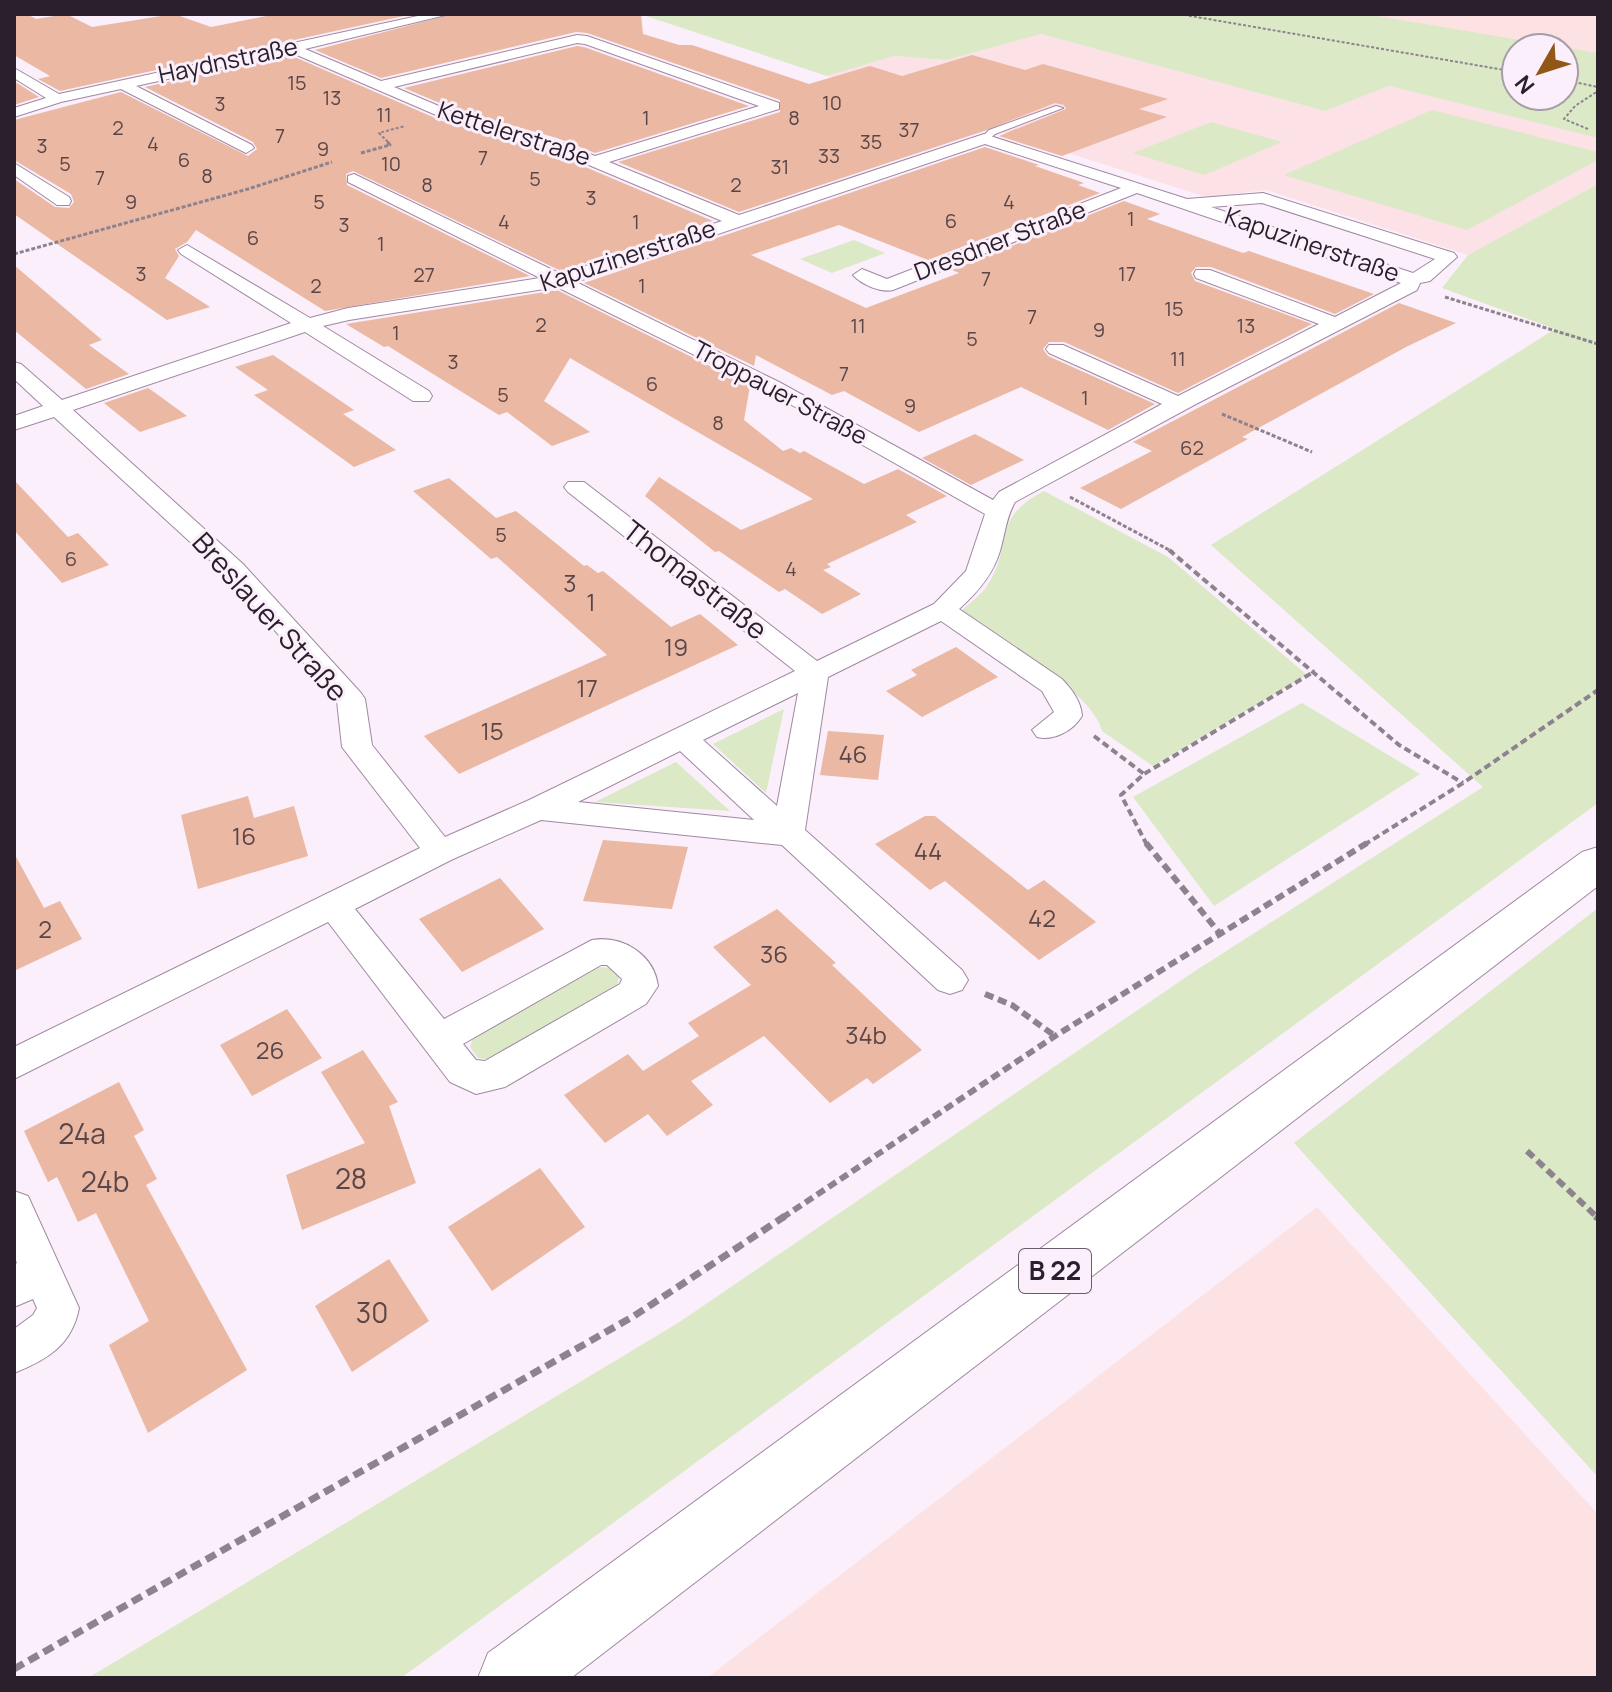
<svg xmlns="http://www.w3.org/2000/svg" width="1612" height="1692" viewBox="0 0 1612 1692" font-family="Manrope,sans-serif">
	<rect width="100%" height="100%" fill="#faeffb"/>
	<path fill="#fde2e3" d="M1366,14h232v39l-88,-13z
		M1317,1207l281,307v164h-891z"/>
	<path fill="#fce1e7" d="M1041,34l284,77 64,-25 209,52v46l-130,71 -202,-65 -60,7 -379,-121 67,-20 53,4z"/>
	<path fill="#dbe9c7" fill-rule="evenodd" d="M640,14h726l232,39v85l-209,-52 -64,25 -284,-77 -94,26 -53,-4 -67,20zM1516,48h48v48h-48z
		M1432,110l166,42v8l-131,70 -183,-55z
		M1211,122l71,20 -78,33 -71,-22z
		M1598,184v619l-1197,875h-313l590,-355 517,-352 288,-184 -272,-242 344,-216 -113,-41 26,-33z
		M854,240l31,13 -53,20 -32,-14z
		M1044,491l124,66 139,118 -154,91 -51,-35c-9,-40 -108,-95 -143,-118 9,-9 21,-17 28,-27 28,-43 2,-66 57,-95z
		M1302,703l118,71 -206,132 -81,-109z
		M784,709l-18,84 -53,-49z
		M676,762l54,49 -135,-9z
		M1598,908v569l-304,-334z
		M597,967l14,1 8,8 -2,11 -125,73 -14,-2 -8,-11 4,-11z"/>
	<path fill="#eab8a3" d="M14,14h13l9,5 30,-5 26,13 82,-13 37,13 65,-13h137l-353,77 -22,-12 12,-3 -36,-21z
		M453,14h188l2,20 36,11h13l117,39 61,-18 32,10 70,-21 53,15 18,-6 125,35 -29,10 28,8 -105,39 -63,-20 67,-27 -2,-4 -9,-2 -71,28 -245,81 -121,-50 162,-50v-12l-193,-67 -11,-1 -195,46 -66,-28z
		M577,46l7,1 165,59 -154,47 -38,-15 -103,-29 -50,-21z
		M290,55l152,66 103,29 168,71 -152,50 -208,-100 -7,3 1,11 183,91 -205,35 -129,-81 -9,12 -12,7 4,7 -14,22 45,29 -43,13 -153,-106v-35l41,28 14,1 5,-6 -3,-8 -57,-34v-40l107,-28 127,64 9,-7 -4,-7 -108,-55z
		M17,83l22,14 -25,8v-21z
		M985,147l54,18 -4,1 49,17 -6,2 22,8 -172,67 -89,-35 -88,30 115,53 93,-35 -7,-3 172,-69 36,13 -13,5 96,34 6,-2 125,43 -39,20 -124,-47h-15l-5,6 4,8 117,43 -134,69 -114,-51h-15l-6,7 5,7 107,48 -47,26 -87,-43 -102,45 -75,-41 -12,4 -76,-40 -2,11 -170,-83z
		M14,265l88,75 -13,5 40,29 -43,15 -72,-59z
		M557,290l193,96 -6,34 39,31 8,-3 9,5 4,-2 60,33 34,-15 49,27 -41,19 11,7 -90,42 4,3 -8,3 38,24 -39,20 -37,-25 -6,3 -60,-41 -4,1 -70,-56 14,-19 82,53 72,-31 -243,-141 -26,43 46,31 -38,14 -45,-34 -8,3 -111,-69 -4,1 -38,-23z
		M1399,303l57,20 -50,24 -164,90 6,2 -127,70 -41,-21 72,-37 -19,-9z
		M273,355l81,55 -11,4 53,36 -42,17 -100,-72 14,-5 -33,-23z
		M148,388l6,4 33,24 -47,16 -36,-29z
		M975,434l49,26 -53,25 -49,-27z
		M449,478l47,40 20,-7 68,55 3,-1 11,8 5,-2 68,56 29,-13 38,31 -279,129 -35,-38 183,-81 -110,-98 -6,2 -78,-68z
		M14,480l54,57 10,-4 31,32 -47,18 -48,-53z
		M956,647l42,30 -76,40 -36,-26 31,-16 -6,-5z
		M828,731l56,4 -6,45 -58,-5z
		M248,796l6,22 40,-12 14,50 -110,33 -17,-74z
		M925,816h10l93,74 16,-10 52,42 -57,38 -94,-79 -15,9 -55,-46z
		M603,840l85,7 -16,62 -89,-8z
		M14,853l30,55 16,-7 22,38 -68,32z
		M500,878l44,51 -82,43 -43,-53z
		M777,909l59,54 -4,2 90,85 -49,34 -6,-6 -37,25 -66,-67 -73,45 22,24 -46,31 -19,-22 -43,29 -41,-48 64,-41 15,17 56,-35 -11,-13 63,-38 -38,-38z
		M287,1009l35,49 -70,38 -32,-51z
		M363,1050l35,52 -9,4 27,77 -114,47 -16,-55 79,-32 -44,-71z
		M119,1082l25,48 -10,6 23,43 -11,6 101,185 -99,63 -39,-88 40,-24 -53,-108 -18,9 -21,-45 -9,5 -24,-51z
		M540,1168l45,59 -93,64 -44,-64z
		M389,1259l40,62 -77,51 -37,-66z"/>
	<g fill="none" stroke-linecap="round" stroke-linejoin="round">
		<defs>
			<path id="service" d="M1056,106l7,2 -68,26 -8,7 -7,-2 9,-9z"/>
			<path id="minor" d="M427,14h23l-145,35 76,32 196,-46 10,1 192,67v6l-170,53 130,53 245,-81 203,65 76,-6 191,60 3,4 -27,24 -10,2 -3,7 -221,114 -181,98c-9,16 -10,32 -15,49 -7,24 -23,42 -41,58l103,70c10,11 19,22 20,37 -9,15 -28,25 -45,21l-5,-7 22,-18 -12,-21 -101,-70 -113,56 -23,153 157,140 6,10 -6,10 -12,4 -12,-4 -156,-145 -241,-25 -90,40 -96,49 89,110 148,-79c30,-5 62,14 66,46l-12,18 -141,83 -29,7 -26,-12 -122,-160 -314,157v-32l406,-199 -78,-101 -5,-46 -112,-127 -171,-157 -40,13v-14l29,-10 -29,-27v-17l7,2 41,36 229,-77 -110,-69 -3,-4 9,-5 123,73 38,-10 192,-30 -192,-96v-6l6,-2 207,100 161,-53 -176,-74 -103,-29 -153,-66 -154,34 116,59 2,3 -8,5 -125,-64 -60,13 -47,15v-9l32,-10 -32,-20v-10l45,26zM577,43l8,1 174,62 -164,50 -39,-15 -103,-29 -59,-25zM985,144l136,44 -234,91 -25,-10 -9,6c8,9 27,18 40,15l244,-97 264,90 -66,34 -125,-47h-14l-2,4 2,4 123,46 -141,72 -115,-51h-14l-3,4 3,4 113,51 -163,88 -6,8 -214,-118 -203,-100zM1262,203l173,56 -22,14 -202,-66zM557,287l208,103 220,124 -19,57 -32,33 -117,57 -233,-179h-16l-4,5 4,5 227,179 -268,130 -82,36 -73,-92 -7,-46 -4,-6 -118,-129 -170,-154 232,-78 108,69h16l3,-5 -3,-5 -106,-65 26,-6zM798,693l-21,113 -74,-66zM680,751l74,69 -176,-18zM601,965h6l15,14 -2,5 -135,77 -9,-1 -13,-16z
				M14,163l55,34 2,4 -2,4h-12l-43,-30z
				M14,1191l14,5 51,112c-7,37 -32,52 -65,65v-44l19,-14 4,-7 -4,-9 -19,8v-42l3,-2 -3,-7z"/>
			<path id="primary" d="M1598,847v39l-1027,792h-93l10,-25 1094,-801z"/>
		</defs>
		<use href="#service" stroke="#a088a3" stroke-width="2"/>
		<use href="#minor" stroke="#a088a3" stroke-width="2"/>
		<use href="#primary" stroke="#a088a3" stroke-width="2"/>
		<path stroke="#8d828e" stroke-width="2" stroke-dasharray="3 2" stroke-linecap="butt" d="M1179,14l337,58
			M1564,80l34,7
			M1588,129l-24,-10 11,-13 23,-15
			M388,142l-9,-9 26,-7"/>
		<path stroke="#8d828e" stroke-width="3" stroke-dasharray="4 2" stroke-linecap="butt" d="M361,153l29,-8 -4,-5
			M14,254l234,-65 84,-27
			M1445,297l153,47
			M1222,414l90,38
			M1070,497l103,55"/>
		<path stroke="#8d828e" stroke-width="4" stroke-dasharray="7 4" stroke-linecap="butt" d="M1169,550l230,195 64,38
			M1094,736l50,38
			M1147,845l-26,-50 23,-21 171,-103
			M1364,845l99,-62 135,-93"/>
		<path stroke="#8d828e" stroke-width="6" stroke-dasharray="9 5" stroke-linecap="butt" d="M1146,843l75,92
			M985,994l27,11 43,31
			M1527,1151l71,67
			M782,1218l273,-182 312,-193"/>
		<path stroke="#8d828e" stroke-width="7" stroke-dasharray="11 6" stroke-linecap="butt" d="M1595,1216l3,2
			M14,1669l620,-353 151,-100"/>
		<use href="#service" fill="#fff" fill-rule="evenodd"/>
		<use href="#minor" fill="#fff" fill-rule="evenodd"/>
		<use href="#primary" fill="#fff" fill-rule="evenodd"/>
	</g>
	<g text-anchor="middle" stroke-width="6" stroke-linejoin="round" paint-order="stroke">
		<g font-size="20" fill="#5a4649">
			<text x="297" y="90">15</text>
			<text x="332" y="105">13</text>
			<text x="832" y="110">10</text>
			<text x="220" y="111">3</text>
			<text x="384" y="122">11</text>
			<text x="646" y="125">1</text>
			<text x="794" y="125">8</text>
			<text x="118" y="135">2</text>
			<text x="909" y="137">37</text>
			<text x="280" y="143">7</text>
			<text x="871" y="149">35</text>
			<text x="153" y="151">4</text>
			<text x="42" y="153">3</text>
			<text x="323" y="156">9</text>
			<text x="829" y="163">33</text>
			<text x="483" y="165">7</text>
			<text x="184" y="167">6</text>
			<text x="65" y="171">5</text>
			<text x="391" y="171">10</text>
			<text x="780" y="174">31</text>
			<text x="207" y="183">8</text>
			<text x="100" y="185">7</text>
			<text x="535" y="186">5</text>
			<text x="427" y="192">8</text>
			<text x="736" y="192">2</text>
			<text x="591" y="205">3</text>
			<text x="131" y="209">9</text>
			<text x="319" y="209">5</text>
			<text x="1009" y="209">4</text>
			<text x="1131" y="226">1</text>
			<text x="951" y="228">6</text>
			<text x="504" y="229">4</text>
			<text x="636" y="229">1</text>
			<text x="344" y="232">3</text>
			<text x="253" y="245">6</text>
			<text x="381" y="251">1</text>
			<text x="141" y="281">3</text>
			<text x="1127" y="281">17</text>
			<text x="424" y="282">27</text>
			<text x="986" y="286">7</text>
			<text x="316" y="293">2</text>
			<text x="642" y="293">1</text>
			<text x="1174" y="316">15</text>
			<text x="1032" y="324">7</text>
			<text x="541" y="332">2</text>
			<text x="858" y="333">11</text>
			<text x="1246" y="333">13</text>
			<text x="1099" y="337">9</text>
			<text x="396" y="340">1</text>
			<text x="972" y="346">5</text>
			<text x="1178" y="366">11</text>
			<text x="453" y="369">3</text>
			<text x="844" y="381">7</text>
			<text x="652" y="391">6</text>
			<text x="503" y="402">5</text>
			<text x="1085" y="405">1</text>
			<text x="910" y="413">9</text>
			<text x="718" y="430">8</text>
			<text x="1192" y="455">62</text>
			<text x="501" y="542">5</text>
			<text x="71" y="566">6</text>
			<text x="791" y="576">4</text>
		</g>
		<g font-size="24" fill="#2a202b" stroke="#faeffb">
			<text transform="translate(228 61) rotate(-12)" y="8">Haydnstraße</text>
			<text transform="translate(514 134) rotate(18)" y="8">Kettelerstraße</text>
			<text transform="translate(1000 241) rotate(-21)" y="8">Dresdner Straße</text>
			<text transform="translate(1312 245) rotate(19)" y="8">Kapuzinerstraße</text>
			<text transform="translate(628 256) rotate(-18)" y="8">Kapuzinerstraße</text>
			<text transform="translate(780 393) rotate(28)" y="8">Troppauer Straße</text>
		</g>
		<g font-size="24" fill="#5a4649">
			<text x="570" y="592">3</text>
			<text x="591" y="611">1</text>
			<text x="676" y="656">19</text>
			<text x="587" y="697">17</text>
			<text x="492" y="740">15</text>
			<text x="853" y="763">46</text>
			<text x="244" y="845">16</text>
			<text x="928" y="860">44</text>
			<text x="1042" y="927">42</text>
			<text x="45" y="938">2</text>
			<text x="774" y="963">36</text>
			<text x="866" y="1044">34b</text>
			<text x="270" y="1059">26</text>
		</g>
		<rect fill="#faeffb" stroke="#685e69" stroke-width="2" x="1019" y="1249" width="72" height="44" rx="6"/>
		<g font-size="26" font-weight="bold" fill="#2a202b">
			<text x="1055" y="1280">B 22</text>
		</g>
		<g font-size="28" fill="#2a202b" stroke="#faeffb">
			<text transform="translate(695 580) rotate(38)" y="10">Thomastraße</text>
			<text transform="translate(270 617) rotate(48)" y="10">Breslauer Straße</text>
		</g>
		<g font-size="28" fill="#5a4649">
			<text x="82" y="1144">24a</text>
			<text x="351" y="1189">28</text>
			<text x="105" y="1192">24b</text>
			<text x="372" y="1323">30</text>
		</g>
	</g>
	<rect width="1612" height="1692" fill="none" stroke="#2a202b" stroke-width="32"/>
	<g transform="translate(1540 72) rotate(231)"><circle r="38" fill="#faeffb" stroke="#a79ca8" stroke-width="2"/>
	<path d="M0-6L14 30L0 20L-14 30Z" fill="#925616"/>
	<text y="-12" font-size="22" font-weight="bold" text-anchor="middle" fill="#2a202b">N</text>
	</g>
</svg>
